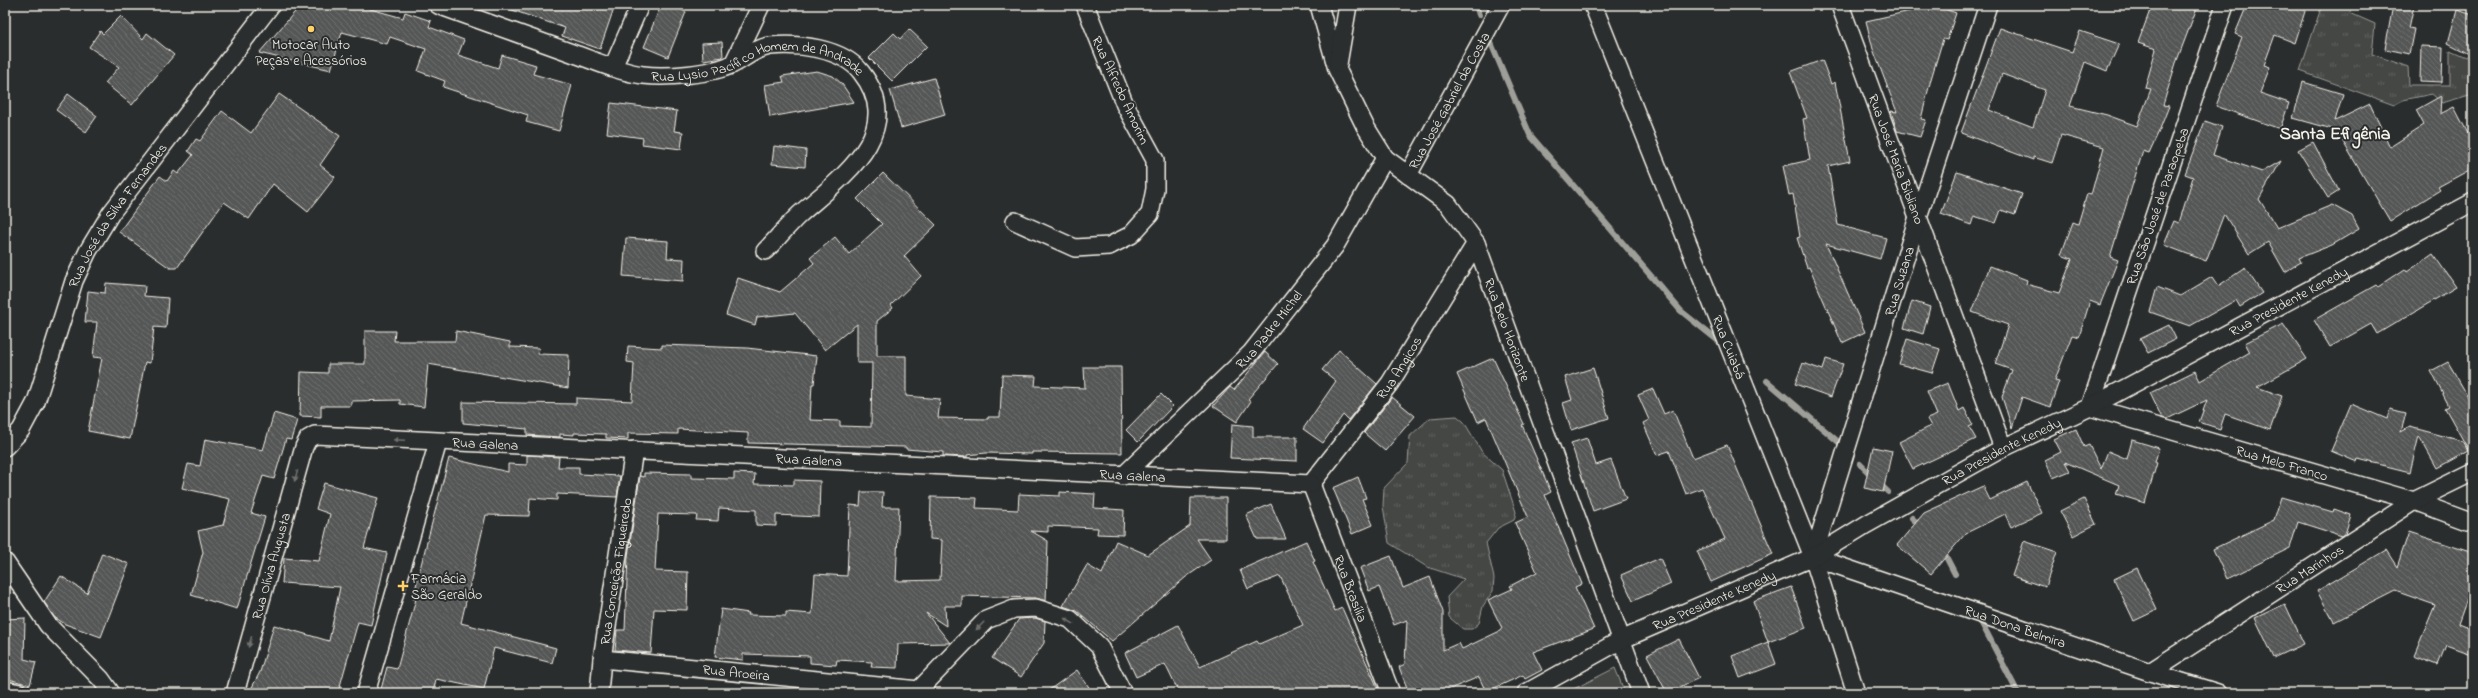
<svg xmlns="http://www.w3.org/2000/svg" width="2478" height="698" viewBox="0 0 2478 698" font-family="'Indie Flower',sans-serif">
	<defs>
		<pattern id="grass-tufts" width="24" height="20" patternUnits="userSpaceOnUse"><rect width="24" height="20" fill="#444645"/><path d="M3 7l-1-3M5 7V3M7 7l1-3M15 17l-1-3M17 17v-4M19 17l1-3" fill="none" stroke="#606160"/></pattern>
		<pattern id="building-back-hatch" width="6" height="6" patternUnits="userSpaceOnUse"><rect width="6" height="6" fill="#555756"/><path d="M-1 5l2 2M0 0l6 6M5-1l2 2" fill="none" stroke="#6e706e"/></pattern>
	</defs>
	<rect width="100%" height="100%" fill="#2a2d2e"/>
	<filter id="ink" filterUnits="userSpaceOnUse"><feTurbulence type="fractalNoise" baseFrequency=".025" numOctaves="2"/><feDisplacementMap in="SourceGraphic" scale="8" xChannelSelector="R" yChannelSelector="G"/><feConvolveMatrix kernelMatrix="1 2 1 2 8 2 1 2 1" color-interpolation-filters="sRGB"/></filter>
	<g filter="url(#ink)">
		<path fill="url(#grass-tufts)" stroke="#9c9c96" d="M2322,5h30l-2,8 25,11 -3,30 36,13 1,18h41v-35l23,10v34l-31,9 -10,-9 -29,6 -9,5 -94,-34z
			M1457,416l7,6 18,30 20,18 14,42 -2,8 -16,8 -12,15 8,35 -1,13 -10,15 -4,17 -7,6h-9l-14,-12 -2,-20 17,-18 -37,-12 -38,-24 -6,-37 1,-18 24,-25 2,-27 20,-18z"/>
		<path fill="#444645" stroke="#9c9c96" d="M1615,668l10,25h-59z"/>
		<g fill="none" stroke-linecap="round" stroke-linejoin="round">
			<path stroke="#9f9f9a" stroke-width="6" d="M1476,5l3,10
				M1491,43l39,92 151,176 41,33
				M1767,381l75,64
				M1860,464l28,28
				M1912,518l10,10
				M1942,549l13,25
				M1978,616l40,77"/>
		</g>
		<path fill="url(#building-back-hatch)" stroke="#f4f1e8" fill-rule="evenodd" d="M301,5h55l47,13 2,-6 26,9 -2,6 35,13 -6,15 40,13 4,-13 34,10 -3,9 39,11 -13,46 -33,-9 2,-7 -85,-28 2,-6 -27,-10 8,-22 -36,-12 -3,7 -45,-12 -11,38 -72,-17z
			M507,5h108l-15,44 -38,-13 3,-8 -59,-20z
			M661,5h9l16,7 -18,45 -24,-10z
			M1920,5h14l22,8 -9,27 -4,-1 -12,40 -10,40 5,1 -6,17 -23,-6 -6,-20 6,1 -24,-63 -7,-28 53,-12z
			M2152,5h46l-22,58 -13,42 6,1 -9,23 -11,24 -6,-2 -33,106 8,3 -18,45 -10,-4 -11,36 -7,-2 -17,45 4,1 -9,26 -28,-10 -10,31 -10,-31 10,-27 -17,-6 13,-39 -36,-13 18,-46 37,14 -1,4 33,9 13,-34 -11,-4 12,-33 5,2 9,-30 4,1 13,-48 -43,-12 -9,28 -19,-6v3l-72,-27 39,-105 72,24 8,-21 39,13 -12,27 -22,-9 -15,44 37,9 30,11 14,-37 -6,-1 11,-39 -18,-6zM2002,74l43,16 -12,37 -44,-17z
			M2247,5h60l-12,38 -20,-8 -11,30 6,2 -10,26 29,10 -9,26 -64,-23 26,-69 -7,-3z
			M2393,5h21l-5,23 5,1 -5,25 -24,-5z
			M2457,10l16,5v41l-25,-13z
			M121,16l22,23 4,-6 27,22 -42,50 -27,-22 14,-16 -30,-20 11,-16 3,3z
			M909,29l18,17 -35,35 -23,-23 25,-25 6,6z
			M722,42l1,15 -20,3 -1,-17z
			M2421,46l22,1 -1,35 -22,-1z
			M1822,60l9,24 4,-2 15,79 -22,5 10,59 48,13 -6,21 -54,-15 39,88 -23,11 -33,-76 -2,1 -10,-30 3,-1 -7,-43 -4,1 -6,-29 27,-6 -7,-41 4,-1 -17,-46z
			M817,71l16,5 9,8 12,18 -84,15 -5,-32 19,-3 -2,-6z
			M934,78l11,37 -44,13 -11,-38z
			M2303,82l40,12 -8,27 35,-17 20,43 34,-22 -8,-15 25,-14 -1,18 14,-7 19,36v25l-35,19 2,3 -50,31 -54,-91 -43,-12z
			M68,94l29,22 -11,16 -30,-22z
			M279,94l61,42 -20,29 15,12 -27,35 -35,-28 -24,35 -25,-17 -47,66h-7l-51,-36 41,-56 7,5 7,-10 4,3 15,-19 -5,-4 8,-12 4,2 22,-30 29,22z
			M611,103l66,8 -3,20 9,1 -2,17 -39,-5 1,-6 -36,-5z
			M2205,121l17,6 -9,28 49,17 19,-11 -22,38 18,29 55,-23 20,11 7,13 -27,16 -33,13 2,4 -16,10 -17,-30 -19,12 -25,-40 -18,47 -42,-16 10,-24 5,2 14,-46 -8,-3z
			M2313,142l26,49 -11,7 -30,-48z
			M774,146l32,4 -1,17 -33,-3z
			M1957,172l65,22 -7,21 -14,-5 -5,13 -22,-7 -3,9 -30,-11z
			M883,173l53,52 -32,31 17,20 -30,29 2,3 -16,13v35h29v40l34,3 -2,19 50,1v-2h12l2,-42 34,1 -1,10 50,2 -1,-21h37l1,86 -90,-1v2l-46,-1 -19,2v2l-24,-1v-4l-37,-3v-2l-158,-4v-10l-70,-4v5l-50,-1v6l-22,-1v-4l-32,-1v2l-14,-1v3l-33,-2v-6l-64,-6v-21l113,2v-6l56,3 2,-38 -7,-1 1,-16 34,2v-3l85,3 70,8 -3,28h-2l-2,36 30,1v5l31,1 1,-64h-15v-39l-32,26 -30,-37 -38,4 -2,8 -29,-10 12,-37 42,14 34,-29 -4,-5 25,-21 14,17 33,-30 -25,-25z
			M626,238l42,3 -1,17 17,1 -1,22 -60,-5z
			M2433,254l23,33 -79,47 -6,-10 -41,23 -16,-27 62,-35 2,2 27,-18 2,3z
			M2245,268l17,25 -22,14 -4,-7 -46,26 -40,-14 7,-25 23,9 32,-19 6,9z
			M106,283l39,3 -1,10 24,2 -2,30 -12,-1 -4,36 -5,-1 -15,77 -42,-8 14,-73 -9,-1 4,-35h-12l3,-31 17,2z
			M1912,301l18,6 -7,27 -19,-6z
			M2283,324l24,35 -50,28 25,9 -12,34 -45,-16 -5,15 -21,-7 8,-22 -40,19 -5,-1 -12,-25 45,-22 5,10 50,-29 -5,-9z
			M2169,325l7,14 -28,14 -8,-14z
			M365,331h30l-1,10h61l1,-10 54,11v5l29,1 -1,6 31,1 -1,33 -140,-24 -4,43 -24,-3v-4l-49,1v5h-30v11l-21,-1 1,-44 27,1v-9h37z
			M1907,339l33,10 -8,24 -33,-9z
			M1339,350l38,34 -29,36 -5,-5 -20,28 -20,-14 33,-48 -14,-11z
			M1265,352l13,12 -30,35 3,2 -14,21 -24,-16 17,-19 4,3z
			M1493,358l31,66 -2,1 29,67 -6,3 37,89 -7,3 19,42 -61,23 9,18 -17,9 -2,-4 -37,17 -7,-15 -39,16h-31l-10,-26 6,-3 2,-44 -13,5 -15,-38 -10,4 -9,-23 31,-12 12,32 27,-11 13,35v38l16,-7 3,6 38,-18 2,-3 -14,-28 24,-11 -2,-3 27,-14 -22,-49 13,-6 -42,-99 -8,4 -21,-48z
			M1826,359l17,5 -12,33 -36,-13 8,-21 20,7z
			M2448,362l25,43v53l-28,-50 4,-2 -18,-35z
			M1593,368l16,50 -38,12 -8,-27 9,-3 -7,-23z
			M1948,383l11,28 5,-3 9,17 -4,2 7,12 -63,30 -14,-27 32,-16 -4,-7 10,-4 -10,-24z
			M1653,389l11,25 9,-4 20,48 34,-13 46,109 -62,28 -14,-31 28,-12 -23,-51 -16,6 -17,-43 -12,4 -14,-32 6,-3 -11,-25z
			M1161,394l12,12 -35,36 -12,-12z
			M1392,397l23,19 -30,35 -21,-18z
			M2351,404l36,15 3,-10 16,4 -5,19 9,-5 52,14 6,10 -31,17 -18,-32 -9,36 -52,-13 -1,3 -26,-11z
			M274,413l23,7 -6,20 -5,-1 -12,40 -11,-3 -12,37 14,4 -28,92 -46,-14 12,-43 -5,-21 25,-6 7,-26 -48,-11 6,-24 12,2 5,-27 58,11z
			M1232,424l21,2v11h44v24l-67,-3z
			M2076,429l8,18 5,-2 12,24 7,-18 19,8 5,-19 27,8 -4,14 2,1 -12,40 -29,-9 3,-9 -54,-23 5,9 -17,7 -8,-18 16,-8 -7,-13z
			M1587,438l9,27 15,-5 15,39 -33,12 -22,-68z
			M1873,447l19,4 -9,41 -19,-4z
			M527,455l32,2 -1,10h21v7l41,2 -3,21 -60,-3v6l-27,-2 -1,18 -43,-1 -25,108 95,25 -4,15 -58,-15 -10,41 -48,-10 -3,14h-53l7,-26 10,2 19,-70h-3l8,-34 28,-107 59,14v-8l19,1z
			M644,473l47,1v4l43,1v-6l21,1 -1,10 40,1v-5l26,1 -1,36 -43,-2v11l-20,-1v-15l-37,-2 -1,13 -22,-1 1,-5 -39,-1 -3,57 33,1 -1,38 -33,-1 -3,44 -36,-3 2,-20h8l3,-74 12,-80 4,1z
			M1358,477l8,21 -4,1 11,26 -21,9 -19,-46z
			M2027,482l15,31 -31,14 -6,-13 -39,19 -35,41 -34,-29 27,-32 59,-27 7,14z
			M324,483l54,15 -14,50 23,5 -16,72 -13,-3 -20,71h-89l11,-21 14,-47 55,16 11,-54 -58,-4 2,-25 35,3 11,-47 -14,-5z
			M861,492h22l-1,15h17l-3,74 44,-1 2,-40 -12,-1 1,-42 46,1 -1,10 42,2 1,-16 41,2v-4l35,2 -1,14 30,2 -1,25 -26,-1 1,-6 -50,-2v6l-17,-1 17,10 -2,60 -10,-3 -74,-2v10h-17l1,20 -20,-13 24,30 -52,1 -1,24 -26,-1 1,-5 -35,-2 -1,5 -26,-2v-7l-67,-2v6l-28,-3 6,-48 28,4 -1,2 38,1v-4l26,2 3,-40 32,2 3,-71 10,1z
			M2281,497l52,15 1,-3 17,6 -6,19 -3,2 -44,-14 -8,26 -63,31 -14,-30 61,-29z
			M1191,498h35v41h-29l14,21 -25,17 -74,64 -35,-30 -14,-5 24,-41 15,9 14,-33 32,14 42,-29z
			M2084,499l12,25 -23,12 -13,-25z
			M1271,504l15,35h-29l-11,-24z
			M2409,532l64,21v29l-15,42 15,6v25l-27,-10 -8,20 -24,-9 21,-51 -40,-14 -61,31 -17,-31 69,-41 11,17z
			M1306,541l9,20 -2,1 22,49 7,-3 38,85h-201l-14,-29 -29,13 -11,-24 53,-28 22,42 57,-26 2,3 44,-19 -23,-49 -32,13 -8,-19z
			M2024,541l33,11 -12,35 -33,-11z
			M102,553l27,11 -28,73 -36,-13 -11,-7 -10,-15 17,-26 26,17z
			M1660,558l11,26 -38,17 -12,-26z
			M2137,568l20,42 -23,11 -20,-42z
			M1791,587l15,41 -38,14 -15,-41z
			M2285,604l19,40 -30,14 -19,-40z
			M25,618l-1,41 12,3 -6,23 -25,-7v-59z
			M1035,618l10,3 -1,22 -23,34 -29,-19 27,-39z
			M1679,639l20,39 -32,15 -20,-38z
			M1768,642l8,22 -36,14 -8,-22z
			M1077,670l16,23h-48z"/>
		<g fill="none" stroke-linecap="round" stroke-linejoin="round">
			<defs>
				<g id="street">
					<path id="s1" d="M438,5c45,16 89,32 134,48 23,8 47,19 71,22 23,3 69,-1 90,-11 12,-6 23,-16 37,-18 28,-3 72,2 91,26 47,60 -20,106 -61,142 -12,11 -23,25 -35,37"/>
					<path id="s2" d="M1319,5l18,64 28,57 20,32 63,46 28,39 165,450"/>
					<path id="s3" d="M1593,5l220,552 43,136"/>
					<path id="s4" d="M1840,5l163,443"/>
					<path id="s5" d="M1988,5l-70,212 -105,340 337,115 68,21"/>
					<path id="s6" d="M2225,5l-135,402 324,94 59,22"/>
					<path d="M733,64l28,-59"/>
					<path d="M1338,64l10,-59"/>
					<path d="M613,67l27,-62"/>
					<path id="s7" d="M1408,175l93,-170"/>
					<path d="M1015,221l60,27 34,-2 22,-11 19,-21 5,-25v-29l-30,-55 -40,-100"/>
					<path id="s8" d="M5,447l16,-17 15,-28 38,-121 14,-30 23,-38 160,-208"/>
					<path id="s9" d="M1123,476l128,-123 84,-107 50,-88"/>
					<path id="s10" d="M1311,484l79,-101 86,-140"/>
					<path id="s11" d="M1311,484l80,209"/>
					<path d="M5,562l43,63 53,54 10,14"/>
					<path id="s12" d="M602,659l317,31"/>
					<path id="s13" d="M2150,672l264,-171 59,-29"/>
					<path d="M5,690l15,3"/>
					<path id="s14" d="M235,693l69,-246 4,-8 7,-4 996,49"/>
					<path d="M366,693l72,-251"/>
					<path id="s15" d="M599,693l3,-34 32,-209"/>
					<path d="M916,693l70,-73 28,-11 22,-1 34,11 29,27 24,47"/>
					<path id="s16" d="M1526,693l95,-53 192,-83 54,-33 136,-76 87,-41 383,-205"/>
				</g>
			</defs>
			<use href="#street" stroke="#f4f1e8" stroke-width="20"/>
			<use href="#street" stroke="#2a2d2e" stroke-width="17"/>
		</g>
		<defs><path id="oneway-solid" d="M-6-.8H1V-3.2L6.5 0L1 3.2V.8H-6Z"/></defs>
		<g fill="#71726f">
			<use href="#oneway-solid" transform="translate(399 440) rotate(-177)"/>
			<use href="#oneway-solid" transform="translate(296 476) rotate(106)"/>
			<use href="#oneway-solid" transform="translate(1069 621) rotate(-149)"/>
			<use href="#oneway-solid" transform="translate(980 626) rotate(135)"/>
			<use href="#oneway-solid" transform="translate(250 642) rotate(106)"/>
		</g>
	</g>
	<g fill="#ffd166" stroke="#2a2d2e" stroke-width="1.5">
		<circle cx="311" cy="29" r="4"/>
		<path d="M401 580h4v4h4v4h-4v4h-4v-4h-4v-4h4z"/>
	</g>
	<g text-anchor="middle" stroke-width="4" stroke-linejoin="round" paint-order="stroke">
		<g font-size="14" fill="#f4f1e8" stroke="#2a2d2e">
			<text x="311" y="49">Motocar Auto<tspan x="311" dy="16">Peças e Acessórios</tspan></text>
			<text x="411" y="583" text-anchor="start">Farmácia<tspan x="411" dy="16">São Geraldo</tspan></text>
		</g>
		<g font-size="14" fill="#f4f1e8" stroke="#2a2d2e">
			<text dy="5" stroke="none"><textPath href="#s1" startOffset="337">Rua Lysio Pacífico Homem de Andrade</textPath></text>
			<text transform="translate(1121 90) rotate(65)" y="5">Rua Alfredo Amorim</text>
			<text dy="5" stroke="none"><textPath href="#s7" startOffset="85">Rua José Gabriel da Costa</textPath></text>
			<text dy="5" stroke="none"><textPath href="#s4" startOffset="164">Rua José Maria Bibliano</textPath></text>
			<text transform="translate(2157 206) rotate(-71)" y="5">Rua São José de Paraopeba</text>
			<text dy="5" stroke="none"><textPath href="#s8" startOffset="261">Rua José da Silva Fernandes</textPath></text>
			<text transform="translate(1899 281) rotate(-73)" y="5">Rua Suzana</text>
			<text dy="5" stroke="none"><textPath href="#s16" startOffset="858">Rua Presidente Kenedy</textPath></text>
			<text dy="5" stroke="none"><textPath href="#s9" startOffset="207">Rua Padre Michel</textPath></text>
			<text dy="5" stroke="none"><textPath href="#s2" startOffset="386">Rua Belo Horizonte</textPath></text>
			<text dy="5" stroke="none"><textPath href="#s3" startOffset="368">Rua Cuiabá</textPath></text>
			<text dy="5" stroke="none"><textPath href="#s10" startOffset="146">Rua Angicos</textPath></text>
			<text dy="5" stroke="none"><textPath href="#s14" startOffset="443">Rua Galena</textPath></text>
			<text dy="5" stroke="none"><textPath href="#s16" startOffset="534">Rua Presidente Kenedy</textPath></text>
			<text dy="5" stroke="none"><textPath href="#s14" startOffset="767">Rua Galena</textPath></text>
			<text dy="5" stroke="none"><textPath href="#s6" startOffset="624">Rua Melo Franco</textPath></text>
			<text dy="5" stroke="none"><textPath href="#s14" startOffset="1091">Rua Galena</textPath></text>
			<text dy="5" stroke="none"><textPath href="#s14" startOffset="132">Rua Olívia Augusta</textPath></text>
			<text dy="5" stroke="none"><textPath href="#s13" startOffset="190">Rua Marinhos</textPath></text>
			<text dy="5" stroke="none"><textPath href="#s15" startOffset="123">Rua Conceição Figueiredo</textPath></text>
			<text dy="5" stroke="none"><textPath href="#s11" startOffset="112">Rua Brasília</textPath></text>
			<text dy="5" stroke="none"><textPath href="#s16" startOffset="210">Rua Presidente Kenedy</textPath></text>
			<text dy="5" stroke="none"><textPath href="#s5" startOffset="793">Rua Dona Belmira</textPath></text>
			<text dy="5" stroke="none"><textPath href="#s12" startOffset="135">Rua Aroeira</textPath></text>
		</g>
		<g font-size="18" font-weight="bold" fill="#f4f1e8" stroke="#2a2d2e">
			<text x="2335" y="139">Santa Efigênia</text>
		</g>
	</g>
	<rect width="2478" height="698" fill="none" stroke="#2a2d2e" stroke-width="20"/>
	<rect x="10" y="10" width="2458" height="678" fill="none" stroke="#f4f1e8" stroke-width="1.5" filter="url(#ink)"/>
</svg>
